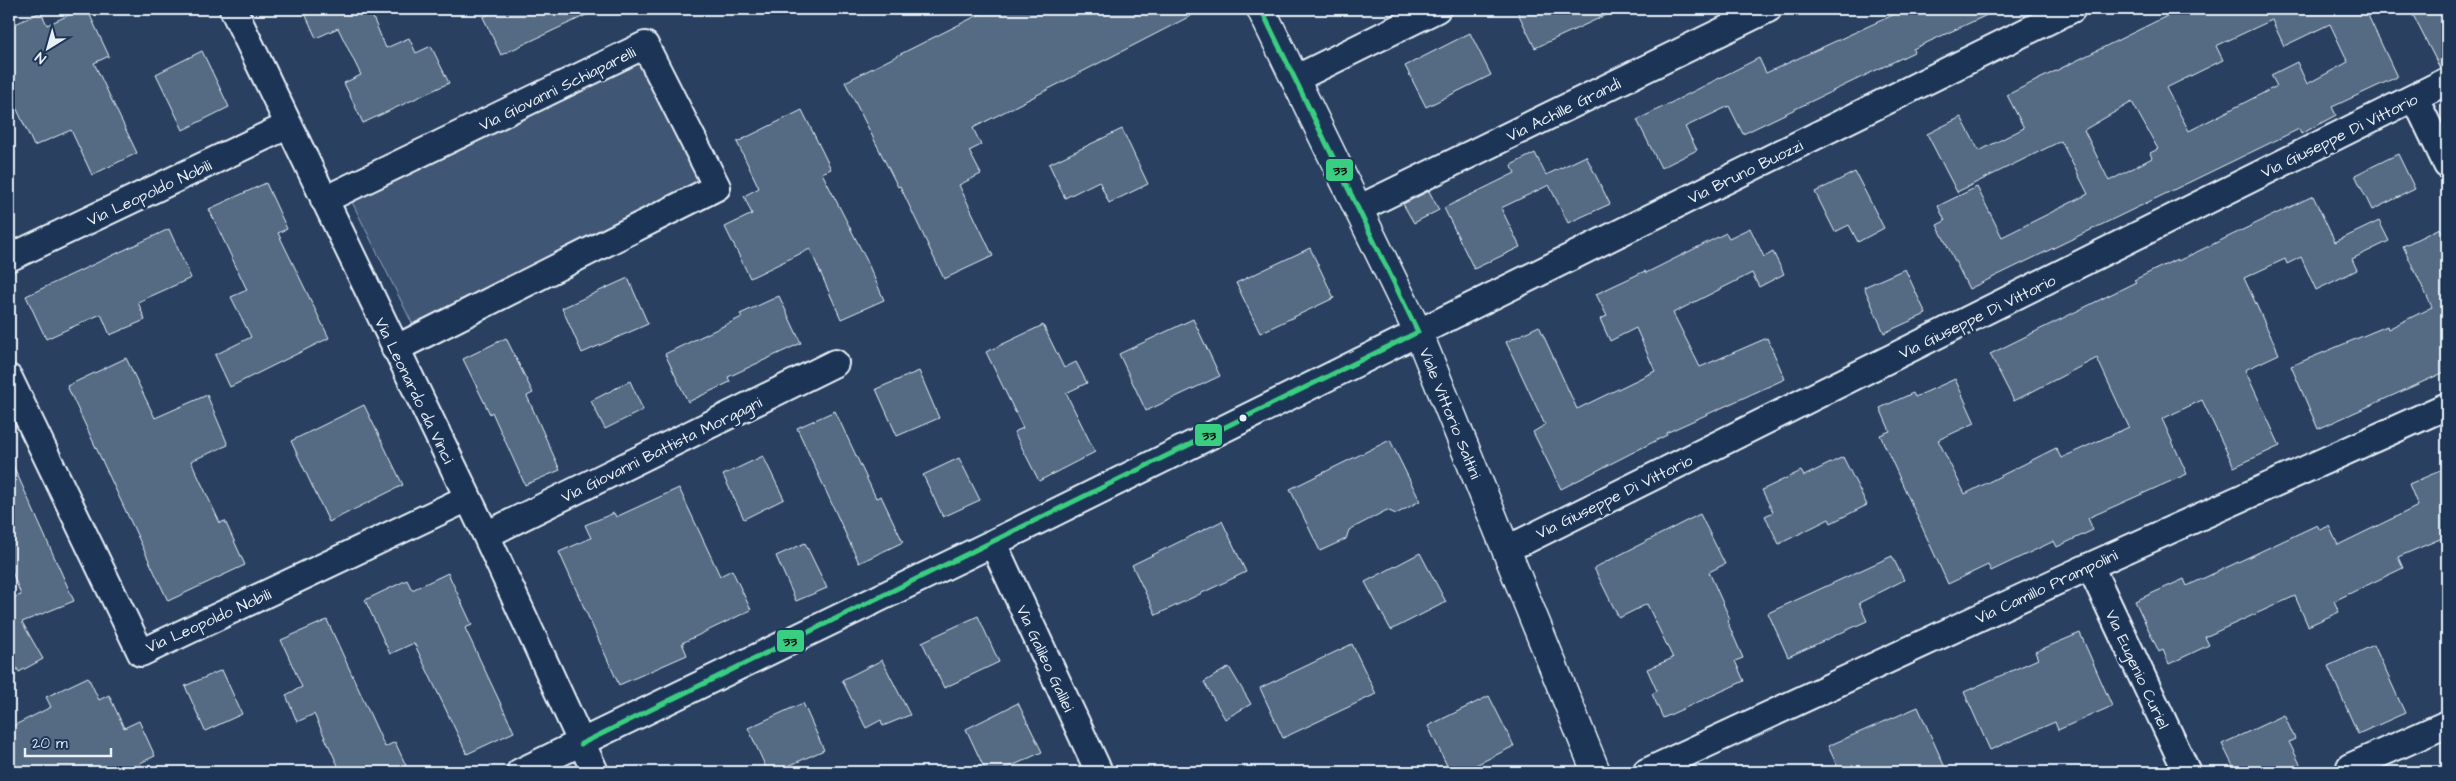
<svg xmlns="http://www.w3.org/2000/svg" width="2456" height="781" viewBox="0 0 2456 781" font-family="'Architects Daughter',sans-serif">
	<rect width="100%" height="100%" fill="#294061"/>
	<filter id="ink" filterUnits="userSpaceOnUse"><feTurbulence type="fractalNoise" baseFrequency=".02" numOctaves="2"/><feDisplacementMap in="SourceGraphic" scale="10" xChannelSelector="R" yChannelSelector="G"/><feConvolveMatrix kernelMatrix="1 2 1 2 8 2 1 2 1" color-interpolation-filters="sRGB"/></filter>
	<g filter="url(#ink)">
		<path fill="#415774" stroke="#94a4b6" d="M638,59l62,123 -287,143 -61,-123z"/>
		<path fill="#556a83" stroke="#e8f1f8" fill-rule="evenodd" d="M82,9h5l22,47 -15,7 43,90 -45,22 -21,-45 -37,16 -25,-54v-65l32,-15 6,13z
			M303,9h77l-9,4 15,35 23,-10 7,15 15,-7 18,37 -86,40 -19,-40 17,-8 -23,-47 -22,10z
			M500,9h99l-98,46 -18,-38z
			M990,9h214l-231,119 8,17 -12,6 12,23 -22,11 34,71 -49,23 -44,-93 -2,1 -53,-105z
			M1516,9h103l-84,39z
			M1906,9h94l-87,40 1,3 -171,82 -14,-28 -44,21 12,23 -36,18 -24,-48 122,-62 7,15z
			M2181,9h184l32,68 -65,30 4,8 -35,19 -2,-5 -330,160 -32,-64 8,-4 -7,-15 39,-19 25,50 86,-43 -27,-53 -104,51 -30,-58 34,-17 18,34 45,-23 -17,-33zM2272,20l12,26 46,-22 18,38 -41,22 -10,-22 -26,13 6,11 -88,45 -23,-43 57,-28 -7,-14zM2132,102l26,47 -8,4 2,5 -43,23 -25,-51z
			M2410,9h37v57l-7,2z
			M1470,33l21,42 -65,32 -21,-41z
			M202,51l27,56 -46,23 -27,-56z
			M802,110l29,59 -9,4 44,86 18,41 -43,19 -31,-70 -60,29 -25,-51 27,-13 -8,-18 15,-8 -22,-46z
			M1122,129l26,55 -39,19 -10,-22 -34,17 -16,-34z
			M1535,153l11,22 40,-19 24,48 -42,19 -19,-38 -48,23 19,39 -46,22 -30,-61 71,-35 -4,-8z
			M2398,154l17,35 -43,21 -17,-35z
			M1855,172l29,56 -26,14 -9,-17 -14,7 -20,-40z
			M266,183l21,46 -9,4 51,105 -99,49 -15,-32 36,-18 -20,-40 16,-7 -38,-81z
			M1429,191l10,19 -25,13 -11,-19z
			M2313,196l22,46 44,-21 10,20 -37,18 5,11 -41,20 -15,-33 -14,7 -2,-5 -41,19 35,76 -34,16 35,76 -46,21 -32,-67 -40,19 25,55 -99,44 5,12 -36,17 -3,-6 -63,30 -3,-6 -40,19 -68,-149 10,-4 -10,-23 33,-15 2,4 40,-18 20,44 -37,17 27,54 91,-46 5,10 68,-31 -32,-69 -83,43 -24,-47 146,-72 -2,-2 43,-21 1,2z
			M1750,228l14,29 9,-5 11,22 -25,13 -7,-14 -79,40 27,54 67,-29 18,41 -119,54 1,2 -106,54 -28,-57 12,-7 -39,-83 33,-16 38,83 78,-38 -19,-43 -26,13 -10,-22 7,-3 -11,-22 49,-23 1,2 80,-40 3,5z
			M2440,228l7,15v128l-129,58 -27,-63 96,-40 1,3 44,-22 -29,-61z
			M169,229l22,49 -53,24 7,18 -35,15 -9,-21 -55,25 -20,-43z
			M1310,248l24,50 -74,35 -24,-50z
			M1905,269l21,45 -42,19 -20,-46z
			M628,278l20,46 -66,29 -20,-45z
			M779,296l22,47 -73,34 2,5 -42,20 -23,-48 77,-37 -2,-3z
			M1193,319l27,57 -74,35 -27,-57z
			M1043,325l21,43 12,-6 11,21 -21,10 29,59 -56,29 -25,-49 9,-4 -37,-76z
			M506,338l27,55 -6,3 33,74 -35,15 -33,-73 -2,2 -27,-55z
			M126,358l29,60 52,-23 21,50 -37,16 29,62 5,-2 20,44 -77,36 -101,-215z
			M919,371l20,47 -42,18 -21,-47z
			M630,381l13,29 -38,19 -14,-28z
			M364,405l39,80 -74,37 -38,-81z
			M835,411l41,87 5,-2 22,46 -44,21 -62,-135z
			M1390,440l30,61 -24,13 -9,-4 -38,20 -3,9 -26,12 -30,-62z
			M9,456l65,145 -52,21 21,37 -24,13 -10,-17v-57l1,1 11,-4 -12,-31z
			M763,456l21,43 -40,20 -21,-44z
			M1843,457l24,48 -36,18 -2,-4 -50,25 -14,-28 8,-4 -11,-22 39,-19 3,5z
			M959,458l21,42 -37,17 -20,-42z
			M2447,468v68l-49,21 5,11 -69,33 5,11 -31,14 -13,-30 -90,41 4,8 -40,19 -6,-14 -4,2 -24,-51 49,-22 3,7 130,-61 3,5 9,-4 9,19 80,-39 -9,-22z
			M679,488l41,88 12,-6 19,40 -69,33 5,12 -68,30 -60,-133 32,-14 -6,-13 29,-12 2,4z
			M1700,514l25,50 -16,8 21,47 -3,2 16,37 -8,3 9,20 -81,37 -11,-24 5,-3 -10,-22 26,-11 -26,-54 -28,14 -25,-50z
			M1222,521l24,51 -90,43 -24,-50z
			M805,543l22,45 -31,13 -20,-45z
			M1420,553l26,49 -55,28 -26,-48z
			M1892,556l12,24 -45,23 8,18 -79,36 -20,-44z
			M448,573l24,52 -7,3 49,104 -47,22 -53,-111 -24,11 -25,-54 42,-20 5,10z
			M978,616l21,46 -55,26 -22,-46z
			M327,620l58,127 10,-5 14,30h-68l-27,-58 -17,8 -11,-27 16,-8 -21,-47z
			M2080,633l32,73 -54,24 -3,-8 -65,28 -26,-58 74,-33 -3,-7z
			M1352,644l24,50 -93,44 -23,-50z
			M2374,645l31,68 -47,21 -30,-68z
			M882,660l28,55 -27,11 -2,-6 -15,8 -24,-48z
			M1229,667l22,37 -26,15 -21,-37z
			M222,670l20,44 -37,17 -20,-45z
			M88,677l11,23 10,-5 15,33 15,-7 16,35 -15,7 5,9h-136v-44l42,-21 -5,-10z
			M1489,696l25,50 -52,26h-12l-22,-46z
			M803,703l21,47 -49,22h-7l-20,-44z
			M1018,703l24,49 -43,20h-13l-20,-43z
			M1918,707l29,65h-107l-12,-26z
			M2284,715l11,24 -6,3 15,30h-68l-14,-28z"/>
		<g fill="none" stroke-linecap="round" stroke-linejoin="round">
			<defs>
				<path id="minor" d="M233,9l253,526 109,237
					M1295,79l142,-70
					M2415,98l32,67
					M324,200l321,-155 72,142 -322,162
					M1358,209l410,-200
					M9,258l280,-133
					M9,378l132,275 327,-155
					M486,535l349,-172
					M993,543l106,229
					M1506,548l18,-7 923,-460
					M2090,566l97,206
					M2350,767l97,-43
					M520,772l473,-229 1079,-534
					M1646,772l444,-206 357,-160"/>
				<path id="tertiary" d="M1261,9l157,323 178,440"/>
			</defs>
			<use href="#minor" stroke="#e8f1f8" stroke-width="30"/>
			<use href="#tertiary" stroke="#e8f1f8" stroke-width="31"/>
			<use href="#minor" stroke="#1d3557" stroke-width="26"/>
			<use href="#tertiary" stroke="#1d3557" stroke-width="28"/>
			<defs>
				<path id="bus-1" d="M1261,9l157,323
					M581,744l837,-412"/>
			</defs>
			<use href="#bus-1" stroke="#1d3557" stroke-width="9"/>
			<use href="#bus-1" stroke="#3ace82" stroke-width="5"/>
		</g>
	</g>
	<circle fill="#e8f1f8" stroke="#1d3557" stroke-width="2" cx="1243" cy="418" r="4.5"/>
	<g text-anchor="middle" stroke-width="5" stroke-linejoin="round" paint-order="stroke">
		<g font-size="16" fill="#e8f1f8" stroke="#1d3557">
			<text transform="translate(557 88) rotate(-26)" y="6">Via Giovanni Schiaparelli</text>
			<text transform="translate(1563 109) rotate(-26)" y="6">Via Achille Grandi</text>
			<text transform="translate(2339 135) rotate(-26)" y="6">Via Giuseppe Di Vittorio</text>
			<text transform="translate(1745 171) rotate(-26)" y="6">Via Bruno Buozzi</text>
			<text transform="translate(149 192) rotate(-25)" y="6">Via Leopoldo Nobili</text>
			<text transform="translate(1977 316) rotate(-26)" y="6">Via Giuseppe Di Vittorio</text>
			<text transform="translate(415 390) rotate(64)" y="6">Via Leonardo da Vinci</text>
			<text transform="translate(1451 413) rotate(68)" y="6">Viale Vittorio Saltini</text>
			<text transform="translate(661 449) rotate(-26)" y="6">Via Giovanni Battista Morgagni</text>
			<text transform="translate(1614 496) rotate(-26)" y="6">Via Giuseppe Di Vittorio</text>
			<text transform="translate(2046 586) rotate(-25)" y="6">Via Camillo Prampolini</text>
			<text transform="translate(208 620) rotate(-24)" y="6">Via Leopoldo Nobili</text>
			<text transform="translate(1046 658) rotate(65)" y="6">Via Galileo Galilei</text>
			<text transform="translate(2138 669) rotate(65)" y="6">Via Eugenio Curiel</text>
		</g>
	</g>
	<g stroke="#1d3557" stroke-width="2">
		<rect x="1325" y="158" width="29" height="24" rx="5" fill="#3ace82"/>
		<rect x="1194" y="423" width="29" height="24" rx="5" fill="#3ace82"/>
		<rect x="776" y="629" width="29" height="24" rx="5" fill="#3ace82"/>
	</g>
	<g font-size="14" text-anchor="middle" font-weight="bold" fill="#111">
		<text x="1340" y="175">33</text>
		<text x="1209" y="440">33</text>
		<text x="790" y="646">33</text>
	</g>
	<rect width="2456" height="781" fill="none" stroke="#1d3557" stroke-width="30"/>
	<rect x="15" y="15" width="2426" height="751" fill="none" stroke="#e8f1f8" stroke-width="2" filter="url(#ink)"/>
	<g transform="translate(48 48) rotate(217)" stroke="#1d3557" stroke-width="4" paint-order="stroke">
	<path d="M0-4L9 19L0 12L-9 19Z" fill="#e8f1f8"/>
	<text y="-8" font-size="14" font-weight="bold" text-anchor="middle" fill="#e8f1f8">N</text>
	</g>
	<path d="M25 748v8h86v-8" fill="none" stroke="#e8f1f8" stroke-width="2.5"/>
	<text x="32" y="748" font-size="15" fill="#e8f1f8" stroke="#1d3557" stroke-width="4" paint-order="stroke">20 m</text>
</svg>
